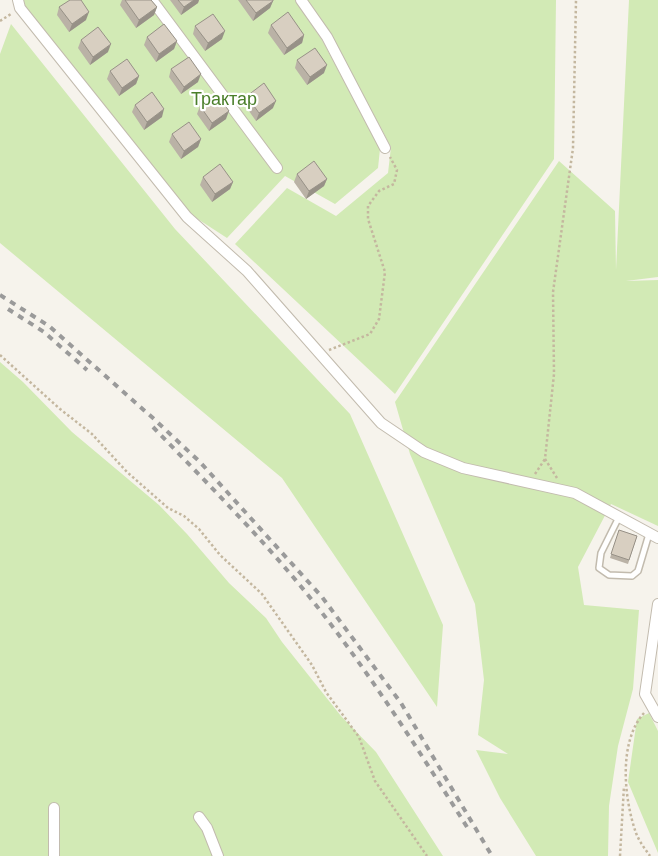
<svg xmlns="http://www.w3.org/2000/svg" width="658" height="856" viewBox="0 0 658 856" font-family="Arial,sans-serif">
	<rect width="100%" height="100%" fill="#f6f3ec"/>
	<path fill="#d2eab5" d="M22,0h273l27,40 58,109 -2,19 -43,36 -50,-28 -58,62 -37,-24 -165,-208z
		M307,0h249l-2,159 -159,235 -160,-150 52,-56 49,28 52,-43 3,-26 -60,-112z
		M629,0h29v277l-32,4 32,-1v246l-47,-22 -33,63 6,38 55,5 -6,79 -15,57 -9,60 -1,50h-72l-36,-58 -24,-48 32,4 -30,-19 6,-55 -9,-76 -65,-150 -15,-52 164,-241 56,50 1,59z
		M11,24l164,205 175,185 93,211 -6,82 -155,-229 -282,-235v-189z
		M0,362l23,20 49,50 87,73 28,29 42,49 37,35 16,24 59,74 35,36 67,104h-443z
		M649,713l9,18v122l-30,-71 9,-63z"/>
	<g fill="none" stroke-linecap="round" stroke-linejoin="round">
		<defs>
			<path id="service" d="M619,517l-18,36 -2,15 10,7 23,1 6,-5 11,-37"/>
			<path id="minor" d="M18,0l2,8 167,209 60,54 134,152 43,29 39,16 112,25 83,45
				M152,0l125,168
				M301,0l26,37 58,111
				M658,604l-13,90 13,23
				M199,817l8,11 11,28
				M54,856v-48"/>
		</defs>
		<use href="#service" stroke="#c2bbae" stroke-width="8"/>
		<use href="#minor" stroke="#c2bbae" stroke-width="12"/>
		<path stroke="#c4b79f" stroke-width="2.5" stroke-dasharray="2.5 2.5" stroke-linecap="butt" d="M0,21l11,-7
			M329,350l41,-16 9,-15 6,-47 -17,-53v-13l11,-15 15,-7 3,-14 -7,-13
			M0,355l60,54 32,25 35,38 41,36 16,8 15,13 21,26 42,39 50,71 14,27 33,45 16,44 52,75
			M535,474l10,-15
			M557,478l-12,-19 9,-85 -1,-82 20,-144 3,-148
			M644,713c-26,29 -20,86 -8,120 3,8 9,16 14,23
			M620,856l4,-70"/>
		<use href="#service" stroke="#fff" stroke-width="5"/>
		<use href="#minor" stroke="#fff" stroke-width="10"/>
		<path stroke="#9a9a9a" stroke-width="4" stroke-dasharray="6 6" stroke-linecap="butt" d="M0,295l49,31 105,93 46,43 122,135 79,106 91,153
			M8,309l36,23 43,38
			M153,427c54,56 110,112 159,173 57,72 106,149 155,227"/>
	</g>
	<path fill="#bab2a6" d="M122,0h29l6,7 -3,8 -18,13 -16,-23z
		M170,0h29l-1,3 -17,12z
		M238,0h35v1l-3,7 -17,13z
		M59,7l27,13 -17,12 -12,-17z
		M271,25l33,10 -2,8 -18,12 -16,-22z
		M195,26l27,13 -17,12 -12,-17z
		M147,37l30,4 -3,8 -18,13 -12,-17z
		M81,40l27,12 -18,13 -12,-17z
		M297,60l27,13 -17,12 -12,-17z
		M171,69l27,13 -17,12 -12,-17z
		M110,71l29,5 -3,8 -17,12 -12,-17z
		M247,96l26,12 -17,13 -12,-17z
		M135,105l27,12 -18,13 -12,-18z
		M200,106l26,13 -17,12 -12,-17z
		M172,134l29,5 -3,8 -17,12 -12,-17z
		M297,174l30,5 -3,7 -18,13 -12,-17z
		M203,177l30,5 -3,7 -18,13 -12,-17z
		M619,530l18,6 -9,28 -18,-6z"/>
	<path fill="#979187" d="M194,0h5l-1,3 -17,12 3,-8z
		M273,1l-3,7 -17,13 3,-8z
		M157,7l-3,8 -18,13 3,-8z
		M89,12l-3,8 -17,12 3,-8z
		M225,31l-3,8 -17,12 3,-8z
		M304,35l-2,8 -18,12 3,-7z
		M177,41l-3,8 -18,13 3,-8z
		M111,44l-3,8 -18,13 3,-8z
		M327,65l-3,8 -17,12 3,-8z
		M201,74l-3,8 -17,12 3,-7z
		M139,76l-3,8 -17,12 3,-8z
		M276,101l-3,7 -17,13 3,-8z
		M164,109l-2,8 -18,13 3,-8z
		M229,111l-3,8 -17,12 3,-8z
		M201,139l-3,8 -17,12 3,-8z
		M327,179l-3,7 -18,13 3,-8z
		M233,182l-3,7 -18,13 3,-8z"/>
	<path fill="#d8cfc1" stroke="#979187" d="M70,0h11l8,12 -17,12 -13,-17z
		M125,0h26l6,7 -18,13z
		M178,0h16l-10,7z
		M246,0h27v1l-17,12z
		M288,12l16,23 -17,13 -16,-23z
		M213,14l12,17 -17,12 -13,-17z
		M164,24l13,17 -18,13 -12,-17z
		M98,27l13,17 -18,13 -12,-17z
		M315,48l12,17 -17,12 -13,-17z
		M189,57l12,17 -17,13 -13,-18z
		M127,59l12,17 -17,12 -12,-17z
		M264,83l12,18 -17,12 -12,-17z
		M152,92l12,17 -17,13 -12,-17z
		M217,94l12,17 -17,12 -12,-17z
		M189,122l12,17 -17,12 -12,-17z
		M314,161l13,18 -18,12 -12,-17z
		M220,164l13,18 -18,12 -12,-17z
		M619,530l18,6 -8,24 -18,-6z"/>
	<g text-anchor="middle" stroke-width="4.5" stroke-linejoin="round" paint-order="stroke">
		<g font-size="18" fill="#4a7f2a" stroke="#fff">
			<text x="224" y="105">Трактар</text>
		</g>
	</g>
</svg>
